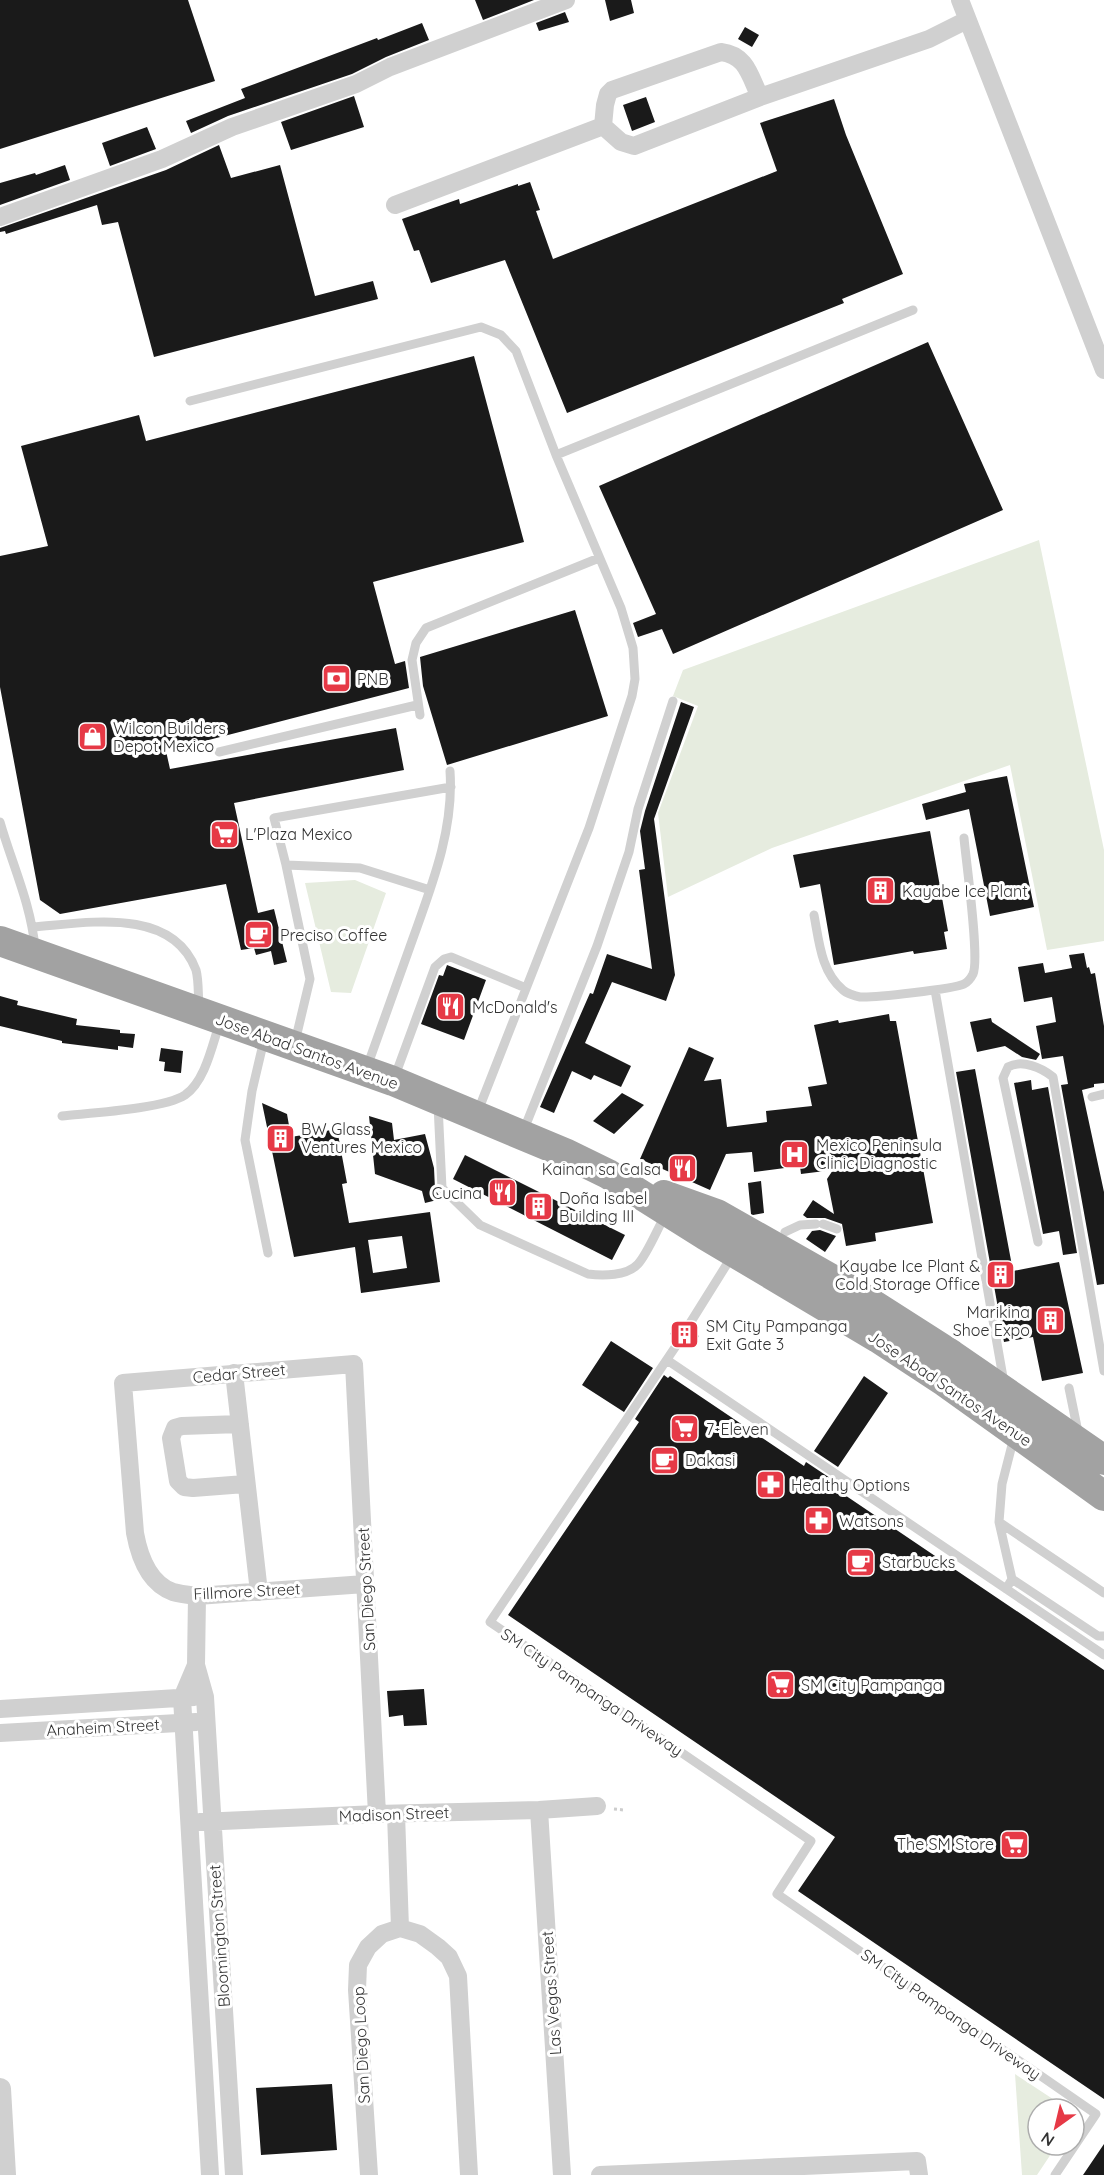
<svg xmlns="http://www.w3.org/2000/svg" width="1104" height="2175" viewBox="0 0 1104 2175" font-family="Quicksand,sans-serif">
	<rect width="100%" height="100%" fill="#fff"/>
	<path fill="#e6ecdf" d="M1039,540l65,310v91l-57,9 -37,-185 -238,83 -104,49 -10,-84 40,-107 -25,-10 10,-26z
		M355,880l31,13 -35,100 -20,-1 -26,-109z
		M1015,2074l53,35h-30v36h19l-20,30h-15z"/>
	<path fill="#1a1a1a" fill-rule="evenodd" d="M0,0h188l27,81 -215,68z
		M475,0h59l-51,20z
		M605,0h26l3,13 -24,8z
		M565,12l4,10 -30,9 -3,-8z
		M422,23l7,17 -43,17 -34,17 -124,42 -37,17 -5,-12 59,-23 -4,-9 136,-51 1,2z
		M745,27l14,8 -7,12 -14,-8z
		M354,96l10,31 -73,23 -10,-28z
		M646,97l9,25 -23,9 -9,-26z
		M834,99l12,36 57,139 -61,25 2,4 -277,110 -62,-153 -74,23 -12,-33 -5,1 -12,-32 57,-20 1,5 58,-20v2l12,-4 10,28 -4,1 17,48 224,-88 -17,-48z
		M147,127l9,22 -46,17 -8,-23z
		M219,145l12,33 49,-13 35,131 58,-15 5,18 -224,58 -36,-135 -16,3 -5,-20 -91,29 -1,-3 -5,1v-4l166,-58z
		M65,165l5,15 -70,25v-22l35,-10 1,2z
		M928,342l75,168 -330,144 -11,-25 -24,8 -5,-14 23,-9 -57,-128z
		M474,356l50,186 -151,40 22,82 10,-3 4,27 -243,63 4,18 226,-41 8,42 -170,33 24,110 16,-4 13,53 -13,3 -3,-14 -15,4 -2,-7 -13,2 -15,-66 -166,30 -20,-14 -40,-213v-131l48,-10 -27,-100 118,-31 7,26z
		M575,610l33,106 -161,49 -24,-79 -3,-29z
		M681,702l13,5 -40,112 21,156 -9,26 -54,-19 -27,61 46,23 -10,21 -27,-12 -3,5 -19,-9 -18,42 -14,-6 50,-114 3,1 14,-40 45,15 -13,-99 6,-1 -5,-38 5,-20z
		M1007,776l27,131 -44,9 -21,-107 -43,11 -4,-16 44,-12 -2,-8z
		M930,831l18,100 -4,1 3,17 -33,5 -1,-3 -79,14 -14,-81 -20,4 -7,-33z
		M1084,953l3,15 2,-1 2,7 4,-1 9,53v57l-10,1v3l-12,3 22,102v92l-7,1 -36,-200 7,-1 -5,-28 -21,3 -6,-33 20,-4 -4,-25 -28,5 -6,-35 25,-4 2,10 27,-5 -3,-13z
		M447,965l39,15 -22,60 -43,-16 18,-49 4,1z
		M0,996l18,5 -1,4 60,14 -1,6 44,5v3l15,1 -2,14 -15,-2v4l-56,-7v-2l-62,-15z
		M889,1014l1,7h6l37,202 -58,10 1,8 -30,5 -4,-22 -17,-6h-18l-4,-3 10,-15 21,14 -7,-35 6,-9 -32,4 -1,-8 -46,6 -2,-20 -26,2 -16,36 -70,-31 49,-112 25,11 -10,23 17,-2 6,48 40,-5 -1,-11 46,-5 -4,-19 19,-3 -13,-59 24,-5 1,3z
		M991,1018l1,4 48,32 -4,6 -14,-3 -17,-11 -28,6 -7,-30z
		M161,1048l22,3 -2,22 -17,-2 1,-9 -6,-1z
		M975,1069l38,202 46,-9 24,111 -41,8 -9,-44 -29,5 -48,-270z
		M1031,1080l1,10 16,-3 29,166 -14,2 -4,-24 -16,3 -29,-151z
		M622,1093l22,12 -30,29 -21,-13z
		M262,1103l25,11 4,23 46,-8 10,54 -5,1 7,39 81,-11 10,70 -79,11 -6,-46 -61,10zM402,1236l5,32 -34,5 -5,-33z
		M369,1116l23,7 2,17 31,-6 9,34 1,21 6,10 -16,4 -3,-12 -47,-17z
		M465,1155l160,80 -13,25 -159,-81z
		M761,1181l3,32 -11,2 -2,-1 -3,-31z
		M820,1230l16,6 -11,16 -19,-13 6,-8z
		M678,1322l3,2 -1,4 3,5 4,2 6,-3 6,4 -7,11 -6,-3v-6l-3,-4h-5l-4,2 -4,-2z
		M611,1341l42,27 -29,44 -42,-27z
		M664,1375l4,3 2,-2 134,90 2,-4 24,16 -3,5 277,187v429l-306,-208 37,-54 -327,-222 131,-193 -4,-3z
		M864,1376l24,17 -50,74 -24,-16z
		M424,1689l3,36 -23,1 -1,-11 -14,2 -2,-26z
		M332,2084l5,66 -76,5 -5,-67z
		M1104,2144v31h-21z"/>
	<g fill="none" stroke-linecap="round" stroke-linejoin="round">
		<path stroke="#cdcdcd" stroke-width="3" stroke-dasharray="3 3" stroke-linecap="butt" d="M614,1809l10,1"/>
		<path stroke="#d0d0d0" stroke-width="9" d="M190,401l291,-74 20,8 15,16 40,104 65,153 12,40 2,31 -3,17 -43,132 -111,283
			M556,455l357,-145
			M420,715l-8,-55 4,-17 10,-15 173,-70
			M219,752l198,-47
			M0,822c12,42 31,82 35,126
			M286,865l74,3 70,22
			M814,915c5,26 7,57 29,75 3,3 12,6 17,7 12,1 94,-8 104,-13 4,-2 7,-6 9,-10 7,-15 -7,-113 -9,-136
			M33,927c53,-4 139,-21 163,43 3,11 2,26 3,38
			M935,990l69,393
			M264,1040l-12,51 -7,49 23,113
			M295,1042l15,-63 -24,-114 -12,-47 177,-31
			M367,1067c15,-42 30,-84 45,-126 20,-56 42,-111 38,-170
			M395,1076l40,-109 9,-8 7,-2 75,31
			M1092,1097l12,-3
			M438,1105l4,83 38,37 108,49c15,2 39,2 50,-10 10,-11 20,-37 28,-50
			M62,1116c27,-3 102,-7 123,-21 20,-14 27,-49 34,-70
			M523,1132l74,-186 32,-94 9,-43 35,-108
			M823,1224l14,5
			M785,1232l15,-7 16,-1
			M1038,1242l-35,-164 5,-11c14,-8 34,1 45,10l51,294
			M687,1328l45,-72
			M680,1340l-190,282 321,219 -34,53 319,220 -41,61
			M667,1360l437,295
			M1069,1388l9,44
			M999,1522l105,71
			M1012,1579l86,57h6
			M1006,1589l6,-10 -13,-57 3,-38 12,-47"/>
		<path stroke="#d0d0d0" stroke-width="18" d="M960,0l144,370
			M603,126l18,16 13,4 126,-49 169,-58 38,-19
			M603,126l2,-21 3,-11 4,-4 109,-38c26,3 29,25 39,45
			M395,205l208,-79
			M0,217l162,-58 70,-32 124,-43 34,-17 176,-67
			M234,1373l25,219
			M240,1424l-58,2 -7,2 -4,10 7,43 6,6 9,1 52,-4
			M365,1584l-168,12c-8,-1 -17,-2 -24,-4 -25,-9 -34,-37 -38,-59l-12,-150 231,-19 23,450
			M197,1596l-1,69 9,32 29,478
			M196,1665l-14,33 28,477
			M0,1709l194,-12
			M0,1733l196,-11
			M539,1810l23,365
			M396,1814l4,114
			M200,1822l177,-8 162,-4 58,-4
			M369,2175l-12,-185 1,-25 10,-18 14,-13 18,-6 20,6 18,13 11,10 9,19 11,199
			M600,2175l317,-14 2,14"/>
		<path stroke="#d0d0d0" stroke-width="22" d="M0,2089l5,86"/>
		<path stroke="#a2a2a2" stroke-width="30" d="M0,941l393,140 172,72 43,21 97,61 173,103 67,44 159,114
			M664,1195l53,19 127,72 108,69 152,105"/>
	</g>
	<defs>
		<symbol id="bank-square" viewBox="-11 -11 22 22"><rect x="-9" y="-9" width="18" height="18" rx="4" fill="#e63946" stroke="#fff"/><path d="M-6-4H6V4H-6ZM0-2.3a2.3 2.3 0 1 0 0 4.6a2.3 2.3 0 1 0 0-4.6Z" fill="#fff"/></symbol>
		<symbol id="shop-square" viewBox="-11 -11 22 22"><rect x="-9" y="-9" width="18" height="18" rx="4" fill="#e63946" stroke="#fff"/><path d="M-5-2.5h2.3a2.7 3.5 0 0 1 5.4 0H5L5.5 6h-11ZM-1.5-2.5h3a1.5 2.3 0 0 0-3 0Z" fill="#fff"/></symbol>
		<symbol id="supermarket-square" viewBox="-11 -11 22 22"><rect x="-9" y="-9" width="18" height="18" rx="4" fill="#e63946" stroke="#fff"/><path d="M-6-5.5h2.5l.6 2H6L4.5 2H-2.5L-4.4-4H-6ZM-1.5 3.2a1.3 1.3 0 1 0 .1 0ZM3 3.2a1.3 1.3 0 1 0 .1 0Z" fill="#fff"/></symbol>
		<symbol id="building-square" viewBox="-11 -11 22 22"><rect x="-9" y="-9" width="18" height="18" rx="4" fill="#e63946" stroke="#fff"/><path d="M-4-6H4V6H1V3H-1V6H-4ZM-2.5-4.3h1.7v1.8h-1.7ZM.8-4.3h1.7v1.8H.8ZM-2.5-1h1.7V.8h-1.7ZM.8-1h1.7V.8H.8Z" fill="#fff"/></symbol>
		<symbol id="cafe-square" viewBox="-11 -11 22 22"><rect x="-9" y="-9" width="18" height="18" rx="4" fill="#e63946" stroke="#fff"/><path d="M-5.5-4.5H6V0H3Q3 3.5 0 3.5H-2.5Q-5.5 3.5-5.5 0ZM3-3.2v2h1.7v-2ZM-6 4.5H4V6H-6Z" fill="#fff"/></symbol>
		<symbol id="restaurant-square" viewBox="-11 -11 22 22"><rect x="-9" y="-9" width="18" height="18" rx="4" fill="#e63946" stroke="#fff"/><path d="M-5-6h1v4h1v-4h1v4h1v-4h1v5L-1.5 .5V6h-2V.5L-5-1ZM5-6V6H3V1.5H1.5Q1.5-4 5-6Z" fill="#fff"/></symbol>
		<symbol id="hospital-square" viewBox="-11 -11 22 22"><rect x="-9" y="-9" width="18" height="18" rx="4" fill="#e63946" stroke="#fff"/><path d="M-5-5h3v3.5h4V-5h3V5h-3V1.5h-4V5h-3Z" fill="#fff"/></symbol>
		<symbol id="pharmacy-square" viewBox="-11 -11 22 22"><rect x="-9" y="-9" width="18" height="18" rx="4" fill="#e63946" stroke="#fff"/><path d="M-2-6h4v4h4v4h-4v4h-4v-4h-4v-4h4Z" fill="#fff"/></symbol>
	</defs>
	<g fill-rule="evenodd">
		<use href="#bank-square" x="320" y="662" width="33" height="33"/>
		<use href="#shop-square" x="76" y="720" width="33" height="33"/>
		<use href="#supermarket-square" x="208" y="818" width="33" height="33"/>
		<use href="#building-square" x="864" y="874" width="33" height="33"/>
		<use href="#cafe-square" x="242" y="918" width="33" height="33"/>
		<use href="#restaurant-square" x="434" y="990" width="33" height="33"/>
		<use href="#building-square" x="264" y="1122" width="33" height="33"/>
		<use href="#hospital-square" x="778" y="1138" width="33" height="33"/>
		<use href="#restaurant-square" x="666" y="1152" width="33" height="33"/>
		<use href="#restaurant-square" x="486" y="1176" width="33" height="33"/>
		<use href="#building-square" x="522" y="1190" width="33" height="33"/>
		<use href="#building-square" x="984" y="1258" width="33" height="33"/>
		<use href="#building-square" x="1034" y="1304" width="33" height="33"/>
		<use href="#building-square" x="668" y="1318" width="33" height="33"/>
		<use href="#supermarket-square" x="668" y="1412" width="33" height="33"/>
		<use href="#cafe-square" x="648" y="1444" width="33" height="33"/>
		<use href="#pharmacy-square" x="754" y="1468" width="33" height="33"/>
		<use href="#pharmacy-square" x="802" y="1504" width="33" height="33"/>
		<use href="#cafe-square" x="844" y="1546" width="33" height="33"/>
		<use href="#supermarket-square" x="764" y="1668" width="33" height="33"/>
		<use href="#supermarket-square" x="998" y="1828" width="33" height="33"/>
	</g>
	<g text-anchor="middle" stroke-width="6" stroke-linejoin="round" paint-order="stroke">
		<g font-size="16" fill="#333" stroke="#fff" text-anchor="start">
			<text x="357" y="685">PNB</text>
			<text x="113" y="734">Wilcon Builders<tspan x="113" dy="18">Depot Mexico</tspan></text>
			<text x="245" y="840">L'Plaza Mexico</text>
			<text x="902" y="897">Kayabe Ice Plant</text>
			<text x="280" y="941">Preciso Coffee</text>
			<text x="472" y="1013">McDonald's</text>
			<text x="301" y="1135">BW Glass<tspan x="301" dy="18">Ventures Mexico</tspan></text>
			<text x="816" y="1151">Mexico Peninsula<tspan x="816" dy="18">Clinic Diagnostic</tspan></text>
			<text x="661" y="1175" text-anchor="end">Kainan sa Calsa</text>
			<text x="482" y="1199" text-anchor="end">Cucina</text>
			<text x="559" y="1204">Doña Isabel<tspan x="559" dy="18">Building III</tspan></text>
			<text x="980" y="1272" text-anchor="end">Kayabe Ice Plant &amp;<tspan x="980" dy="18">Cold Storage Office</tspan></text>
			<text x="1030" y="1318" text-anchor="end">Marikina<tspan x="1030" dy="18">Shoe Expo</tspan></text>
			<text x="706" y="1332">SM City Pampanga<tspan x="706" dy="18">Exit Gate 3</tspan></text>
			<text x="706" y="1435">7-Eleven</text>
			<text x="685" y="1466">Dakasi</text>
			<text x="791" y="1491">Healthy Options</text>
			<text x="839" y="1527">Watsons</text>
			<text x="882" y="1568">Starbucks</text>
			<text x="801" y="1691">SM City Pampanga</text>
			<text x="994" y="1850" text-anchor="end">The SM Store</text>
		</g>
		<g font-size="16" fill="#333" stroke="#fff">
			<text transform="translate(307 1051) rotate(20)" y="6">Jose Abad Santos Avenue</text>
			<text transform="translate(239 1373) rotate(-5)" y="6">Cedar Street</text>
			<text transform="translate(950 1388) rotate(34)" y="6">Jose Abad Santos Avenue</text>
			<text transform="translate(366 1589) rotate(-93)" y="6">San Diego Street</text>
			<text transform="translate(247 1591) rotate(-3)" y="6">Fillmore Street</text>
			<text transform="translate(592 1692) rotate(34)" y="6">SM City Pampanga Driveway</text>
			<text transform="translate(103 1727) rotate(-3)" y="6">Anaheim Street</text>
			<text transform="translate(394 1814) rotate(-2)" y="6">Madison Street</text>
			<text transform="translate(219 1936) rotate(-94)" y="6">Bloomington Street</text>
			<text transform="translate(551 1993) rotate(-94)" y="6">Las Vegas Street</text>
			<text transform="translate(951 2014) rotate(35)" y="6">SM City Pampanga Driveway</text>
			<text transform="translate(361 2045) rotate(-93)" y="6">San Diego Loop</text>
		</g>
	</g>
	<g transform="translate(1056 2127) rotate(214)"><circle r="28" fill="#ffffff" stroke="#adadad" stroke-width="1.5"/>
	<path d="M0-4.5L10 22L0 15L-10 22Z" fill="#e63946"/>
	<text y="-9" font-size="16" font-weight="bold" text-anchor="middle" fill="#333333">N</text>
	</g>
</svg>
